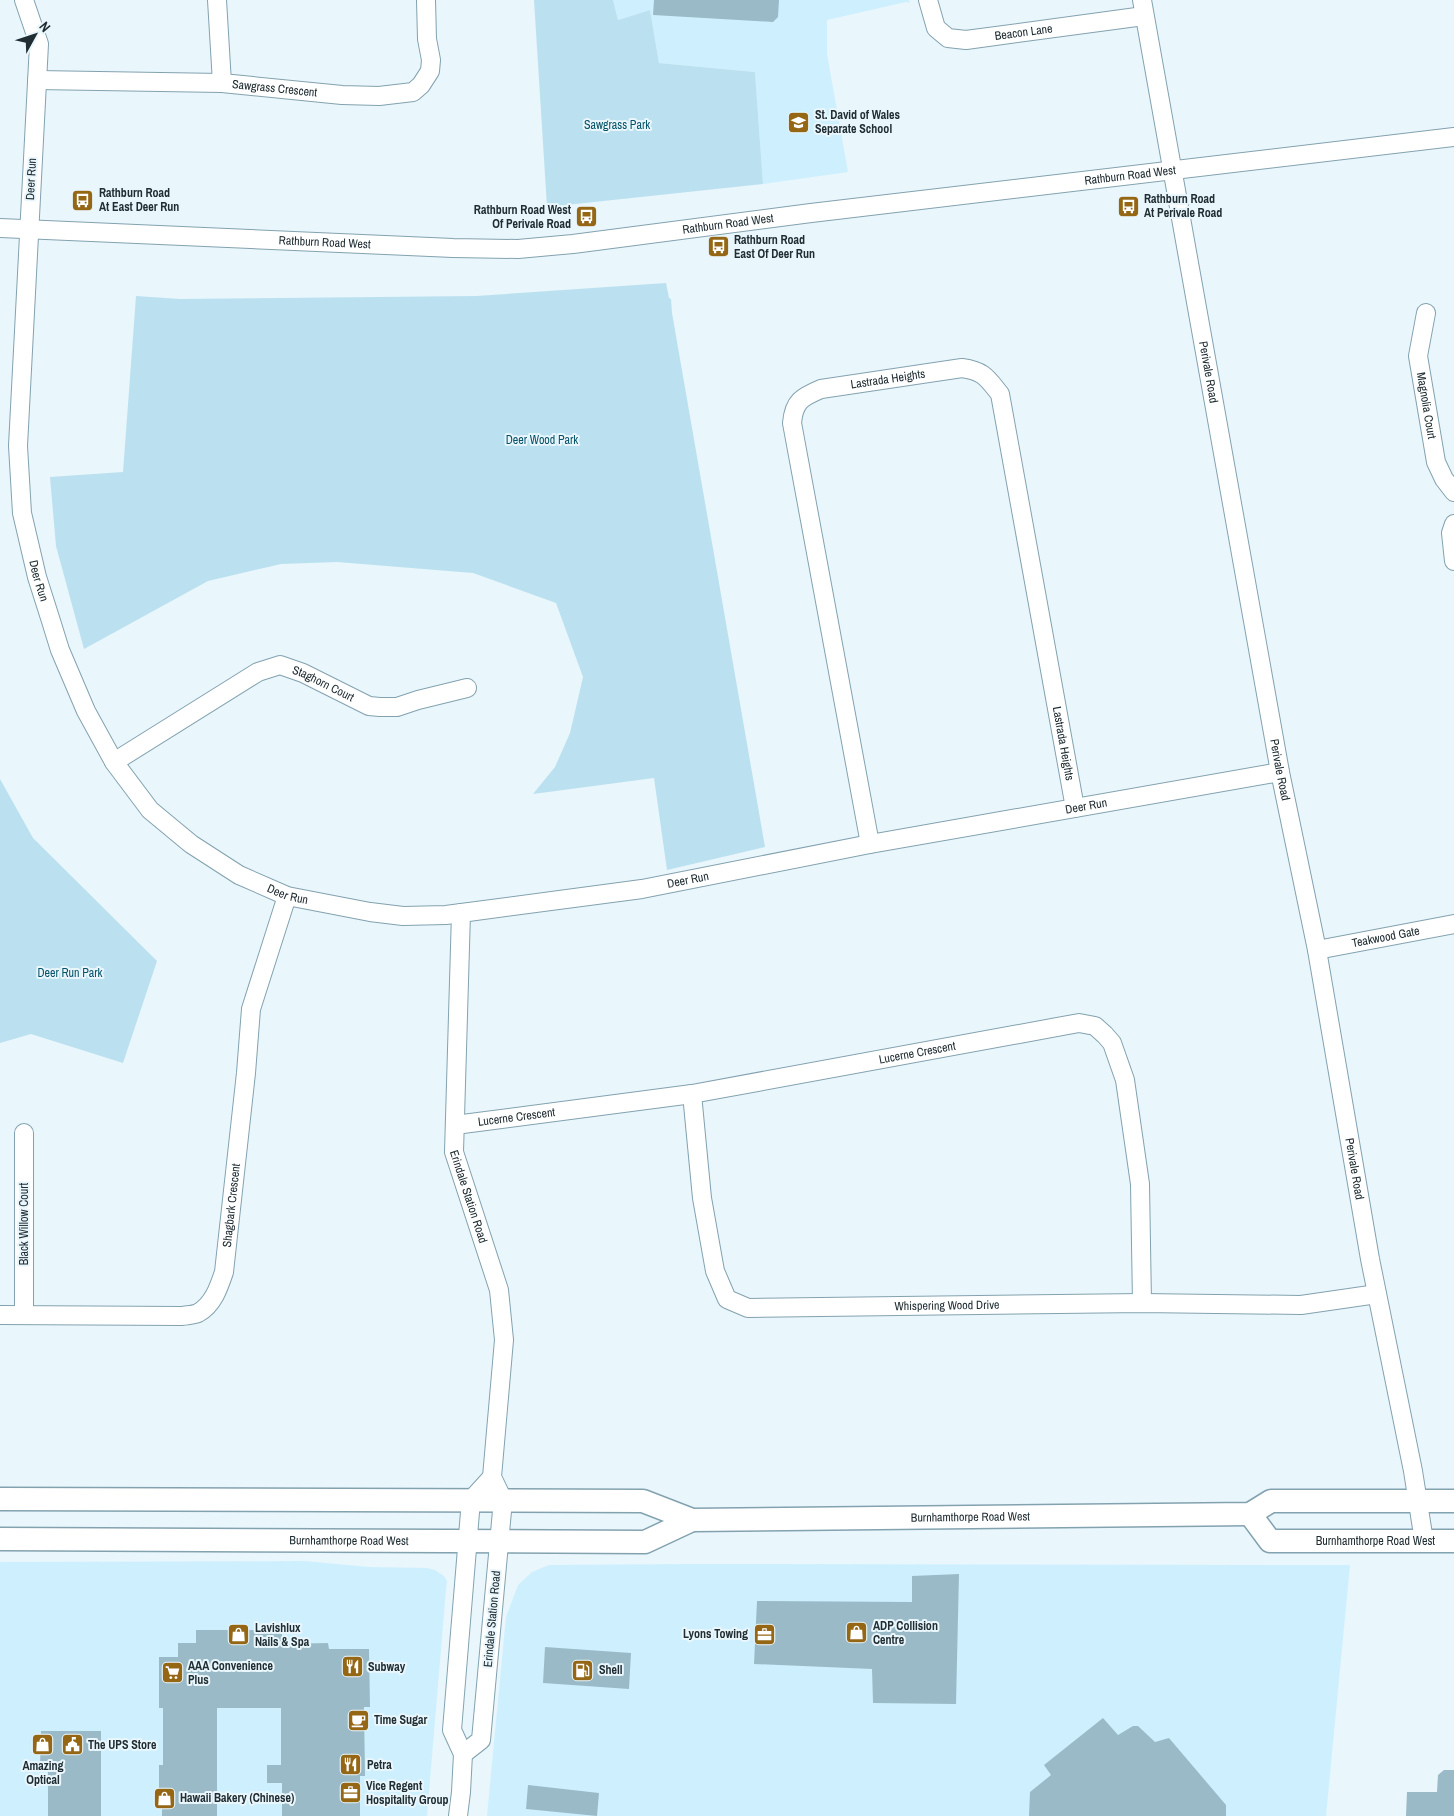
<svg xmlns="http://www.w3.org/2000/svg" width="1454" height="1816" viewBox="0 0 1454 1816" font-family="'Archivo Narrow',sans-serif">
	<rect width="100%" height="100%" fill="#e9f6fc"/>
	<path fill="#cef0fe" d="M613,0h296l1,3 -4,-1 -79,18v34l21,118 -85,12 -8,-112 -96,-9 -9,-53 -32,10z
		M304,1561l65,6 58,1 8,2 9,6 3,5 -1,9 -19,226h-427v-254z
		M688,1564l662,1 -24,251h-839l19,-199 12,-32 14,-13 17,-7z"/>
	<path fill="#bbe1f0" d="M534,0h79l5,20 32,-10 9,53 96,9 8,112 -216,23z
		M666,283l3,15 2,1 1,14 93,534 -98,23 -13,-92 -121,16 22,-27 15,-34 13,-56 -27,-74 -83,-30 -136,-11 -56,2 -73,17 -124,68 -28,-103 -6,-69 73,-5 13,-176 44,3 296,-3z
		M0,779l33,59 124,123 -34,102 -92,-29 -31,9z"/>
	<path fill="#9abac7" d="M654,0h125l-1,17 -5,5 -120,-7z
		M959,1574l-3,130 -83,-1 -1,-34 -118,-5 3,-63 155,1v-26z
		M196,1630h86v14l46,-1 1,6h40l1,58h-6l1,69h-5v40h-78v-33h-15v-18h14v-57h-64v108h-55v-9h-3v-42h4v-57h-4v-51h19v-14h18z
		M545,1647l86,6 -2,36 -86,-6z
		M1103,1718l15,17 15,-9h5l17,16 14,-4 57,67v11h-197l1,-24 21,-17 -7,-10z
		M41,1731h60v85h-53v-45l-8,-5z
		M1444,1770h10v46h-48l1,-24h30l1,-17z
		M528,1785l71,8 -2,23 -71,-7z"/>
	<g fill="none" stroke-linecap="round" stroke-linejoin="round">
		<defs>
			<g id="minor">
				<path id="s1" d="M24,0l15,44 -21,402 4,67 15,64 14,44 9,29 26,61 28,51 36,48 41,34 48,31 48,21 83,16 33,4 43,-1 196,-26 228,-45 410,-72"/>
				<path d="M217,0l5,83"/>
				<path id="s2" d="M928,0l8,28 12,10 18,2 178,-24"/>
				<path id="s3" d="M1142,0l138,772 37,178 53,309 43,212 11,70"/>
				<path id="s4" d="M37,80l185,3 120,12 37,1 34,-4 8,-7 9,-14 1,-11 -4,-21 -1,-39"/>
				<path id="s5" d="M0,228l453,20 65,1 55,-5 238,-31 643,-76"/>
				<path id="s6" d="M1426,313l-8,43 18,106 8,17 10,13"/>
				<path d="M1454,524l-3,9 3,28"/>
				<path id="s7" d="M114,762l144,-90 22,-7 23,8 66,33 11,1h17l21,-7 49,-12"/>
				<path id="s8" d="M870,844l-78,-421c2,-22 10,-26 29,-34l141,-21c22,3 25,10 38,26l75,414"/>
				<path id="s9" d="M461,913l-7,239 45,138 5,50 -12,137 11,23 -22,240 -18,14"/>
				<path id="s10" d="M1317,950l137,-26"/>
				<path id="s11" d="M692,1094l10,104 13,73 12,28 21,9 394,-5 159,2 76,-11"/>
				<path id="s12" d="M455,1125l237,-31 387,-71 16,3 10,9 7,8 13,37 15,104 2,119"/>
				<path d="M24,1314v-181"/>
				<path id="s13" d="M0,1315l182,1c5,-1 12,-1 16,-3 15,-8 21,-26 26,-41l22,-199 5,-64 36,-113"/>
				<path d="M458,1816l3,-24 2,-38 -11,-24 19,-230 21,-23"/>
			</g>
			<g id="major">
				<path id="s14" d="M0,1499l643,2 49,19 558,-6 21,-13h183"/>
				<path id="s15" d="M1250,1514l20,27h184"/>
				<path id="s16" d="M0,1539l645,3 47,-22"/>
			</g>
		</defs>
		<use href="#minor" stroke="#83a2af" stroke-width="20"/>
		<use href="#major" stroke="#83a2af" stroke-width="25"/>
		<use href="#minor" stroke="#fff" stroke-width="18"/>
		<use href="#major" stroke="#fff" stroke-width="22"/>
	</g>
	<defs>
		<symbol id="school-square" viewBox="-11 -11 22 22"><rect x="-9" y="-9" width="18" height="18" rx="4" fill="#956614" stroke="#e9f6fc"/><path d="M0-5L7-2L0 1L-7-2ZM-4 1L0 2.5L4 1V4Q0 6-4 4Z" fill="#fff"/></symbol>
		<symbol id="bus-square" viewBox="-11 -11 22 22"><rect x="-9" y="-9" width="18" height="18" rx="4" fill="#956614" stroke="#e9f6fc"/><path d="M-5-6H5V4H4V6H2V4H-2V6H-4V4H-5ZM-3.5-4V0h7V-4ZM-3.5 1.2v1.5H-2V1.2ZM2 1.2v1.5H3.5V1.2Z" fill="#fff"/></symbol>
		<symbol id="shop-square" viewBox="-11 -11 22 22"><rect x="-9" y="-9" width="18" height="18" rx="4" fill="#956614" stroke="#e9f6fc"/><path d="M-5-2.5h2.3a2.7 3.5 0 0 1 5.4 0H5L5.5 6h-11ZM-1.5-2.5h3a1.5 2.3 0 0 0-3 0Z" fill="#fff"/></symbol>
		<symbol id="office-square" viewBox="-11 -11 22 22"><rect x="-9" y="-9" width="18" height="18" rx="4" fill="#956614" stroke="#e9f6fc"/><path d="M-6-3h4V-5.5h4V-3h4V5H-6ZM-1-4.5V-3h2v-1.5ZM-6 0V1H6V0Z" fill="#fff"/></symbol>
		<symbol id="restaurant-square" viewBox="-11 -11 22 22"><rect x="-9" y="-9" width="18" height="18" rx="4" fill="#956614" stroke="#e9f6fc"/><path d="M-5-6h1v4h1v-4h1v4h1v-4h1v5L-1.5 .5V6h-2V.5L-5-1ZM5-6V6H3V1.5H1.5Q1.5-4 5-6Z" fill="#fff"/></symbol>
		<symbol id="fuel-square" viewBox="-11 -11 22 22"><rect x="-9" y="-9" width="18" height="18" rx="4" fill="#956614" stroke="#e9f6fc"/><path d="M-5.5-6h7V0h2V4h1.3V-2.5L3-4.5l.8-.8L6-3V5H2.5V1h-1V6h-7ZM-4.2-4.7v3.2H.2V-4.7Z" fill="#fff"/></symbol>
		<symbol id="supermarket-square" viewBox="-11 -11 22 22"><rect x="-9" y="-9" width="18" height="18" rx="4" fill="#956614" stroke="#e9f6fc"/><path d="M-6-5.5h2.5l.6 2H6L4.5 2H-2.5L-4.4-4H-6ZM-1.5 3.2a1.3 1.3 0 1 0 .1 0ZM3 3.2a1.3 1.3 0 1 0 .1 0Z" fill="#fff"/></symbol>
		<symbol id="cafe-square" viewBox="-11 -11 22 22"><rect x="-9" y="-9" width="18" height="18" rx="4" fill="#956614" stroke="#e9f6fc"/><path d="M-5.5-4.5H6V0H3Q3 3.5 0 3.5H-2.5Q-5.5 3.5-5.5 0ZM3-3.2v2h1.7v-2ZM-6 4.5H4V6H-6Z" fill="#fff"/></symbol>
		<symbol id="civic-square" viewBox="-11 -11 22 22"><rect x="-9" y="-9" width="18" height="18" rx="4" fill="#956614" stroke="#e9f6fc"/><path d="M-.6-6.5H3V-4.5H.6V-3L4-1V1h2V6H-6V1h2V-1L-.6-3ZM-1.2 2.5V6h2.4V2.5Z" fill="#fff"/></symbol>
	</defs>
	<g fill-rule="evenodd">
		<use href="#school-square" x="786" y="110" width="25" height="25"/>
		<use href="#bus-square" x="70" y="188" width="25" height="25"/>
		<use href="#bus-square" x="1116" y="194" width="25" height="25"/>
		<use href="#bus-square" x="574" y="204" width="25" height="25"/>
		<use href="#bus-square" x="706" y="234" width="25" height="25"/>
		<use href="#shop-square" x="844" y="1620" width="25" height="25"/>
		<use href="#office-square" x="752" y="1622" width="25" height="25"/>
		<use href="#shop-square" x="226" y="1622" width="25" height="25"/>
		<use href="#restaurant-square" x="340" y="1654" width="25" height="25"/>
		<use href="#fuel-square" x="570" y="1658" width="25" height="25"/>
		<use href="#supermarket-square" x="160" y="1660" width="25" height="25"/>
		<use href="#cafe-square" x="346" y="1708" width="25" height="25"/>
		<use href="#shop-square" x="30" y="1732" width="25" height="25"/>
		<use href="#civic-square" x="60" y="1732" width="25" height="25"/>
		<use href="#restaurant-square" x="338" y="1752" width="25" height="25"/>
		<use href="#office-square" x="338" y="1780" width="25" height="25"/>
		<use href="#shop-square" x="152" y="1786" width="25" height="25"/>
	</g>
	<g text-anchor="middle" stroke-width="4" stroke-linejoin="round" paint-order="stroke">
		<g font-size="12" fill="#202d32" stroke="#e9f6fc">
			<text dy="4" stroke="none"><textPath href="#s2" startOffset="121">Beacon Lane</textPath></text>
			<text dy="4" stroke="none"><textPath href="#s4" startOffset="238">Sawgrass Crescent</textPath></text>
			<text dy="4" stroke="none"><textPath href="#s5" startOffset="1135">Rathburn Road West</textPath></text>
			<text transform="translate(31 179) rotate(-87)" y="4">Deer Run</text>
			<text dy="4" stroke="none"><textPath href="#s5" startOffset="730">Rathburn Road West</textPath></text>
			<text dy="4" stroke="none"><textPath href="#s5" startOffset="325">Rathburn Road West</textPath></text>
			<text dy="4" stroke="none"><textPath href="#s3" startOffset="378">Perivale Road</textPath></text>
			<text dy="4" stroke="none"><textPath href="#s8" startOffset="544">Lastrada Heights</textPath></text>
			<text dy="4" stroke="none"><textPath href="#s6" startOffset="94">Magnolia Court</textPath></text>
			<text dy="4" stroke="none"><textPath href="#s1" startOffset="586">Deer Run</textPath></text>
			<text dy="4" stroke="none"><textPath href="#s7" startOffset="240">Staghorn Court</textPath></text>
			<text dy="4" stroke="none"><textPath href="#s8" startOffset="1022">Lastrada Heights</textPath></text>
			<text dy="4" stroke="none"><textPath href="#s3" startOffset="782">Perivale Road</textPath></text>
			<text dy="4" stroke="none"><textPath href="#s1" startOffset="1816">Deer Run</textPath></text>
			<text dy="4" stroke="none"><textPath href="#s1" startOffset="1411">Deer Run</textPath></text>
			<text dy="4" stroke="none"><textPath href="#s1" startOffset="1006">Deer Run</textPath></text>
			<text dy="4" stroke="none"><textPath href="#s10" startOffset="70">Teakwood Gate</textPath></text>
			<text dy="4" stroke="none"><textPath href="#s12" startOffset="468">Lucerne Crescent</textPath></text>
			<text dy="4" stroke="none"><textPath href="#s12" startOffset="62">Lucerne Crescent</textPath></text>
			<text dy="4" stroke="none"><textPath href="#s3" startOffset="1188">Perivale Road</textPath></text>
			<text dy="4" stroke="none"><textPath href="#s9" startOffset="286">Erindale Station Road</textPath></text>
			<text dy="4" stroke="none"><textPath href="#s13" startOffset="315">Shagbark Crescent</textPath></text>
			<text transform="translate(24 1224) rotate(-90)" y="4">Black Willow Court</text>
			<text dy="4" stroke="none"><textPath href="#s11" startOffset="431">Whispering Wood Drive</textPath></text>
			<text dy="4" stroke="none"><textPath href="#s14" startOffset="974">Burnhamthorpe Road West</textPath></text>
			<text dy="4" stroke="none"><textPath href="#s16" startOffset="349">Burnhamthorpe Road West</textPath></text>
			<text dy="4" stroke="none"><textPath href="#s15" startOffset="139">Burnhamthorpe Road West</textPath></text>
			<text transform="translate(492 1619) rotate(-85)" y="4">Erindale Station Road</text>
		</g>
		<g font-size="12" font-weight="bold" fill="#202d32" stroke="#e9f6fc" text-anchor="start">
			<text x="815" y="119">St. David of Wales<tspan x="815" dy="14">Separate School</tspan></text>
			<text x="99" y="197">Rathburn Road<tspan x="99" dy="14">At East Deer Run</tspan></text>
			<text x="1144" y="203">Rathburn Road<tspan x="1144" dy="14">At Perivale Road</tspan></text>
			<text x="571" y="214" text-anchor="end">Rathburn Road West<tspan x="571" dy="14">Of Perivale Road</tspan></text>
			<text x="734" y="244">Rathburn Road<tspan x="734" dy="14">East Of Deer Run</tspan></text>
			<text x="873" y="1630">ADP Collision<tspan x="873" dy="14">Centre</tspan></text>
			<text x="255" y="1632">Lavishlux<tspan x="255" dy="14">Nails &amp; Spa</tspan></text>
			<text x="748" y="1638" text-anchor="end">Lyons Towing</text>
			<text x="188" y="1670">AAA Convenience<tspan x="188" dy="14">Plus</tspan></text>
			<text x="368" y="1671">Subway</text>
			<text x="599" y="1674">Shell</text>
			<text x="374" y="1724">Time Sugar</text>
			<text x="88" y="1749">The UPS Store</text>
			<text x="367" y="1769">Petra</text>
			<text x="43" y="1770" text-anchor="middle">Amazing<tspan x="43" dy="14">Optical</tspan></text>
			<text x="366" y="1790">Vice Regent<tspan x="366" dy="14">Hospitality Group</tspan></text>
			<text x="180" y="1802">Hawaii Bakery (Chinese)</text>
		</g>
		<g font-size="12" fill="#065268" stroke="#e9f6fc">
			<text x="617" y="129">Sawgrass Park</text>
			<text x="542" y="444">Deer Wood Park</text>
			<text x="70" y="977">Deer Run Park</text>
		</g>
	</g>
	<g transform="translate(35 35) rotate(50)" stroke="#e9f6fc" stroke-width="4" paint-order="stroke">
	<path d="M0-4L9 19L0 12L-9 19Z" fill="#202d32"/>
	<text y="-8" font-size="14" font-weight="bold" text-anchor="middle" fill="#202d32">N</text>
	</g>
</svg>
